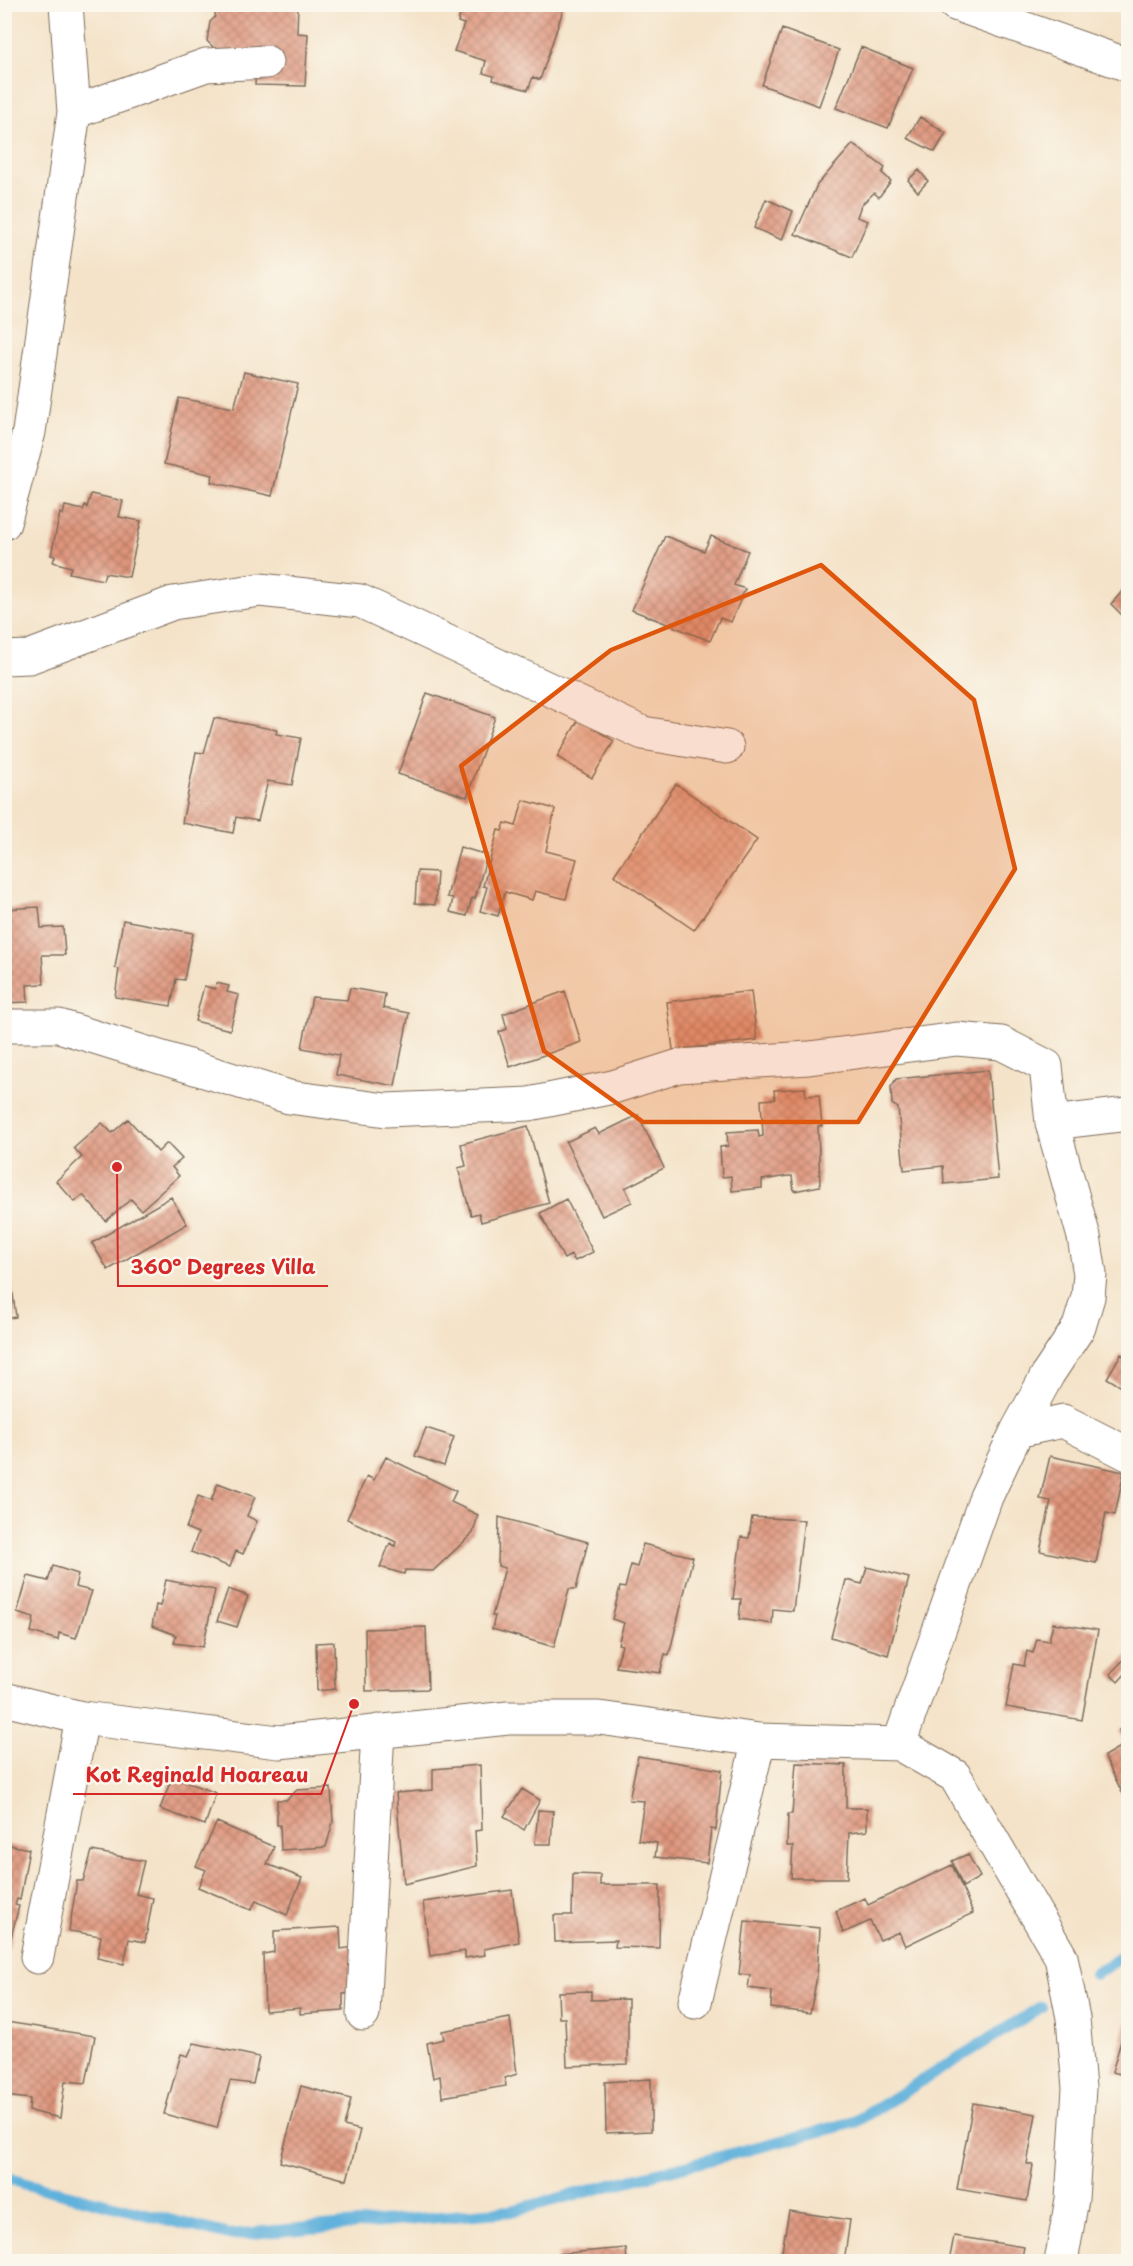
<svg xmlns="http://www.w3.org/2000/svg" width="1133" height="2266" viewBox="0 0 1133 2266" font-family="'Playpen Sans',sans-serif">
	<defs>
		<pattern id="building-cross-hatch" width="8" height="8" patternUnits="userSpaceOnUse" patternTransform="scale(1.5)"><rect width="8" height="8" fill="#de947b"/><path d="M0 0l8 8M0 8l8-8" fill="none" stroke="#b57964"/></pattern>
	</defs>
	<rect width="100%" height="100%" fill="#fbf7ec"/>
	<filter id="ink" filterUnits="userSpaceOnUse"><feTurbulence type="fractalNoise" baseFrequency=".0167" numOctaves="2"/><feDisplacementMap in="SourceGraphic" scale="12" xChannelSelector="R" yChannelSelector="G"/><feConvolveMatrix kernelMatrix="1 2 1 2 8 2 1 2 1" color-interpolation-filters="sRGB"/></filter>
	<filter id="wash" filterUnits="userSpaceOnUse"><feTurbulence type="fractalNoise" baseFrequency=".008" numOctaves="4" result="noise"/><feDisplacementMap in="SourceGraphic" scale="24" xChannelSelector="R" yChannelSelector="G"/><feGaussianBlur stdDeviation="1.35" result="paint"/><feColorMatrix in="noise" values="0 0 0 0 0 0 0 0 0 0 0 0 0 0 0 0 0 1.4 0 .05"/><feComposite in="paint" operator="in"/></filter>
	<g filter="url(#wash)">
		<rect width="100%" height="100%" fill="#f4e3c9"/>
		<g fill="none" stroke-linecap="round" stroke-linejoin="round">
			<path stroke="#60b1db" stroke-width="12" d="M1095,1974l33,-21
				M4,2176l18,7 207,52 282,-24 344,-89 186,-115"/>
		</g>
		<g id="blocks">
			<path fill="url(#building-cross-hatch)" d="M216,4h82l-1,29 11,1 -3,52 -50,-1 2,-31 -34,3 -16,-16 3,-19 5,-5z
				M463,4h102l-25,76 -7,-3 -5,13 -35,-10 1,-4 -11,-3 3,-12 -32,-10 10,-27 -6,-2z
				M782,29l57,21 -20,56 -57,-21z
				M861,47l52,21 -25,60 -52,-20z
				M920,117l26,16 -11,19 -28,-14z
				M853,144l32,24 -3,5 9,8 -12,16 -5,-4 -13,12 -4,12 11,4 -16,36 -57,-23 22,-49z
				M919,170l9,11 -10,11 -10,-12z
				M766,199l27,12 -11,29 -28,-12z
				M244,372l54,12 -26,112 -61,-14 2,-7 -49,-11 15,-66 55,10z
				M91,494l32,7 -4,16 22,4 -12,56 -24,-4 -2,7 -34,-7 2,-6 -18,-5 2,-6 -4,-1 9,-42 3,2 2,-9 18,4 2,-5 2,2z
				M665,536l39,15 7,-15 37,15 -14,34 11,4 -14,33 -11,-4 -10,23 -78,-31z
				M1128,585v36l-17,-17z
				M427,693l68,24 -28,80 -69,-23z
				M214,718l63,12 -1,4 25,4 -9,47 -24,-4 -10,40 -22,-4 -3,16 -51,-10 14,-71 8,1z
				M579,719l35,22 -22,37 -35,-21z
				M676,784l81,56 -63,90 -80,-55z
				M523,800l32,9 -9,42 31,8 -11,40 -31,-8 -3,9 -27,-8 -7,24 -18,-5 7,-24 -4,-1 15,-56 4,1 3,-8 11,3z
				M460,847l27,8 -12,44 -3,-1 -5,18 -17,-4 3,-14 -6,-1z
				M417,871l20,1 -2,33 -20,-2z
				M39,907l2,21 22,-1 2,28h-23l2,29 -17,1 1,17 -24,1v-94z
				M123,920l70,13 -9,47 -8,-1 -5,27 -56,-9 4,-28 -4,-1z
				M216,983l13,3 -2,6 12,3 -9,35 -35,-9 9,-35 11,3z
				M350,988l35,6 -2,14 26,5 -14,73 -59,-11 3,-20 -37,-7 10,-51 35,3z
				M565,991l16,51 -71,25 -11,-35 8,-3 -4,-15z
				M751,991l6,49 -84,10 -6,-48z
				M988,1070l10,109 -54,5 -1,-18 -39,4 -6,-62 -6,-4 -1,-17 5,-8z
				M805,1088l1,8 13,-1 3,31h-4l2,60 -26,5 -2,-15h-3l-27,4v8l-30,3 -1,-15 -9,1 -2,-30 8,-1 -1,-14 31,-2 1,7 4,-1 -2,-36 14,-1 -1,-9z
				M638,1115l26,53 -39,20 7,14 -30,14 -36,-74 29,-14 4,6z
				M128,1119l30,33 9,-9 15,16 -10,8 7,9 -38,34 -10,-11 -25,22 -23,-26 -8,7 -19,-21 26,-24 -8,-9 28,-25 10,10z
				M528,1126l21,77 -68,19 -2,-9 -8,2 -13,-47 8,-2 -5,-22z
				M171,1197l16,27 -79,46 -16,-27z
				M566,1199l27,53 -18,9 -4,-6 -7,4 -24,-46z
				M4,1250h3l9,67 -12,2z
				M1121,1354l7,5v32l-21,-13z
				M426,1428l28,9 -10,29 -29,-10z
				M1050,1456l74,16 -9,43 -9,-2 -10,50 -56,-12 11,-50 -11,-2z
				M386,1457l70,34 -5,11 27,13 -5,18 -40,38 -28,-1 -1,4 -24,-7 10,-24 5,3 1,-4 -49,-23 20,-43 7,4z
				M218,1483l37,14 -8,19 10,5 -14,33 -7,-3 -6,16 -39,-15 7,-19 -12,-5 12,-32 13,5z
				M499,1517l89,25 -12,47h-7l-15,58 -62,-18 3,-13h-3l13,-48 -7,-2z
				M752,1517l52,3 -11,91 -20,-2 -1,15 -33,-5 2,-20h-8l8,-62 8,1z
				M643,1544l50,13 -24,98 -4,-1 -5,19 -44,-6 6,-22 -4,-1 6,-21 -12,-4 8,-32 5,1 6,-23 6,2z
				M53,1566l25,8 -3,13 17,4 -16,47 -17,-5 -1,7 -27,-8 3,-14 -17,-5 11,-37 20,5z
				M867,1567l42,11 -21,77 -57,-18 15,-57 16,4z
				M166,1580l49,10 -12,57 -29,-4 2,-8 -24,-9 4,-21 4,1z
				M228,1589l20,7 -11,31 -20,-6z
				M1053,1623l45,7 -16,90 -76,-13 8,-43 10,2 3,-15 6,2 4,-14 12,2z
				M426,1627l2,62 -62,2 -1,-62z
				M334,1642l1,47 -18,2 -1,-48z
				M1128,1655v16l-10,11 -8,-8z
				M1128,1725v76l-1,1 -23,-46 21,-12 -6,-14z
				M638,1756l84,14 -6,60 -5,-1 -4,34 -52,-6 2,-14 -19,-3 6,-39 -15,-1z
				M796,1763l50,2v43h21v23l-18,2 -2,45h-56l2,-32h-6l1,-32h4z
				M480,1765l2,65 -7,1 2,35 -73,18 -8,-91 37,-3v-21z
				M172,1777l44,16 -11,32 -45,-16z
				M331,1788l2,34 -7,25 -45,3 -1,-25h-3v-25h9l11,-10z
				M522,1789l18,11 -16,30 -20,-14z
				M538,1810l15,1 -2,33h-16z
				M217,1822l57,25 -7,17 35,14 -15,37 -31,-14 -5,9 -53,-23 8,-17 -10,-4z
				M4,1844l25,5 -9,51 -3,-1 -2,6 4,1 -12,47h-3z
				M92,1851l52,10 -8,33 17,4 -8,44 -16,-3 -5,25 -27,-6 4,-22 -32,-5 8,-50h6z
				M968,1854l12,23 -17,10 -11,-26z
				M952,1865l21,48 -68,33 -6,-14 -19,8 -10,-19 -27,12 -7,-22 29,-13 3,7z
				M573,1874l27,1v10h60l-1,63 -44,-1 1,-7 -61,2 -1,-27h18z
				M512,1890l7,52 -35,7 1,6 -20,3v-7l-35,5 -7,-54z
				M745,1921l75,7 -3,49 -7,36 -39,-5 1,-17 -24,-3 2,-13 -11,-1z
				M340,1927l1,22 20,-3 1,46 -19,2v17l-43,3v-6l-35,3 -2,-57 11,-2v-21z
				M591,1991v9l37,-1v65l-61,2 -2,-48h-6l-1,-26z
				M1128,2017v59l-16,-4z
				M510,2018l7,56 -12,4 1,8 -64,11 -2,-21 -7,2 -6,-35 17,-4 -2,-8z
				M6,2022l89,14 -9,47 -21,-2 -5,37 -31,-7 1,-12 -26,-3z
				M194,2043l65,14 -6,27 -23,-3 -13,47 -53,-14 17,-60 7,2z
				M651,2079v52l-45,2 -1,-51z
				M301,2086l50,13 -7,27 16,4 -13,50 -67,-18z
				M973,2103l63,11 -9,50 6,1 -6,36 -70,-12z
				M789,2211l61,9 -6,42h-64z
				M954,2236l70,11 -3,15h-72z
				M626,2248l1,14h-69l-1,-8z"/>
		</g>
	</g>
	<g filter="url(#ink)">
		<use href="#blocks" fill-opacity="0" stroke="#7c6b5a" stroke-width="1.5"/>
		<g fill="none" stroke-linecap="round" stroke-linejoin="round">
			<defs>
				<path id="street" d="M955,4l173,61
					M74,112l132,-47 60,-3
					M4,523l25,-91 45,-320 -8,-108
					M4,658l25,-1 144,-54 87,-13 100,11 283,132 84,14
					M4,1026h55l230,71 97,13 143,-6 84,-17 66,-21 130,-8 148,-19 44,4 45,23 6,57 32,114 6,37 -2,23 -9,30 -31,47 -31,57
					M1052,1123l76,-9
					M4,1699l78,19 197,24 229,-24h91l160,22 140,4 56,32 106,181 12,61 6,70 -7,111 -11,63
					M899,1744l87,-247 31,-66 46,-10 65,33
					M37,1957l45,-239
					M695,2002l64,-262
					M363,2014l15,-283"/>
			</defs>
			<use href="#street" stroke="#7c6b5a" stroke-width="35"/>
			<use href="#street" stroke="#fff" stroke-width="33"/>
		</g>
	</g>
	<path fill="#df570d" fill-opacity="0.2" stroke="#df570d" stroke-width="4.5" stroke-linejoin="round" d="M821,565l153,135 41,169 -157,253h-215l-99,-71 -83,-285 150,-116z"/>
	<path fill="none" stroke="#d62828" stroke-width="2" d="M117 1167L118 1286H328M354 1704L321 1794H73"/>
	<g fill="#d62828" stroke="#fbf7ec" stroke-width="2">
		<circle cx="117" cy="1167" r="6"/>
		<circle cx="354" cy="1704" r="6"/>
	</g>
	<g font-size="20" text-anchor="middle" font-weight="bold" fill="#d62828" stroke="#fbf7ec" stroke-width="5" stroke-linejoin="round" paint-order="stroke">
		<text x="223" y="1274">360° Degrees Villa</text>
		<text x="197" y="1782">Kot Reginald Hoareau</text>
	</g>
	<rect width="1133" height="2266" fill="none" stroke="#fbf7ec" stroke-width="24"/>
</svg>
